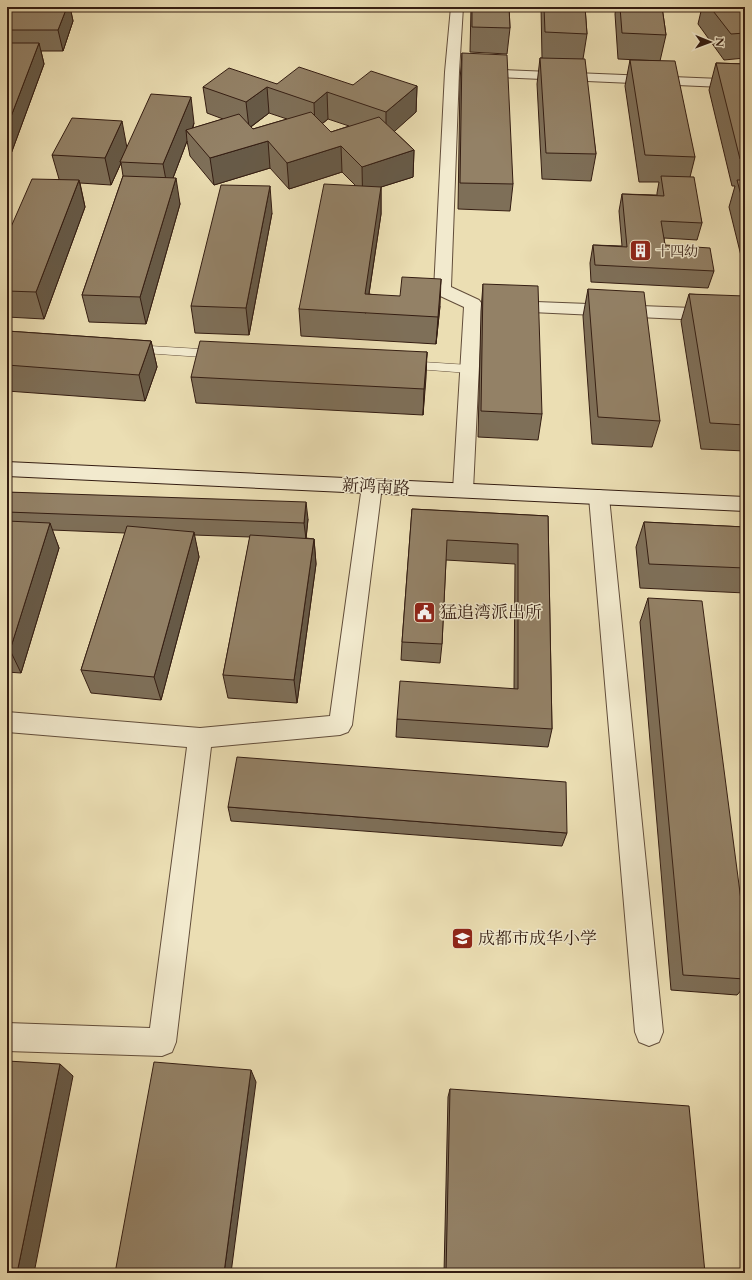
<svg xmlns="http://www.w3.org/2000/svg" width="752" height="1280" viewBox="0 0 752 1280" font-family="Cardo,'Noto Serif SC',serif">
	<rect width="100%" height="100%" fill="#ebdeb3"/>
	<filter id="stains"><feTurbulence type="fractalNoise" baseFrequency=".005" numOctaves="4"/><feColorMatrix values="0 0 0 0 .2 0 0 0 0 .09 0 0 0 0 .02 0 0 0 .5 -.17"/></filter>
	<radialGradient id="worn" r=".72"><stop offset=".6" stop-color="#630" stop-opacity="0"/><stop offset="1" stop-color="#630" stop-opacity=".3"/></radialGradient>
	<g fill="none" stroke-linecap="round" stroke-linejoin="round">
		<defs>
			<path id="lane" d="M133,345l84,5 4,1 2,3 -2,3 -4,1 -88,-6 -2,-3 2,-3z
				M407,361l62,4 4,1 2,3 -2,3 -4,1 -66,-5 -2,-3 2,-3z"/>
			<path id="street" d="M451,7h12l-4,65 -8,215 28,13 3,4 -9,186 -3,5 -7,2 -7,-2 -3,-5 11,-183 -28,-13 -2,-4 11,-218z
				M479,69l266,11v8l-271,-12 -2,-3 2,-3z
				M510,301l235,9v12l-235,-11 -6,-1 -3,-4 3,-4z
				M372,479l7,2 3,5 -30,239 -4,7 -8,3 -129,12 -35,295 -4,10 -10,4 -155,-5v-28l143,5 37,-281 -180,-15v-20l193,16 130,-12 32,-230 3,-5z
				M599,490l7,2 3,5 54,535 -4,10 -10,4 -10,-4 -4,-10 -46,-535 3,-5z"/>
			<path id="secondary" d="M7,462l738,35v14l-738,-35z"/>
		</defs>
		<use href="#lane" stroke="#624d3a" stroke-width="1"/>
		<use href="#street" stroke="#624d3a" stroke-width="2"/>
		<use href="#secondary" stroke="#341d12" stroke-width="2"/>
		<use href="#lane" fill="#f2eace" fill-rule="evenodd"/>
		<use href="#street" fill="#f2eace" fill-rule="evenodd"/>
		<use href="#secondary" fill="#f2eace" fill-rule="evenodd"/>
	</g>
	<path fill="#7e6f58" stroke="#341d12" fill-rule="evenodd" d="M7,7h63l3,14 -10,30h-22l3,13 -36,98h-1z
		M471,7h38l1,21 -3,26 -37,-2z
		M541,7h44l2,27 -4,25 13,95 -5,27 -49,-2 -5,-95 3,-26h2z
		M616,7h46l4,28 -6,26 -42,-2 -3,-45z
		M702,7h43v51l-21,2 -26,-36z
		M462,53l51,131 -3,27 -52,-2 2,-129z
		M630,60l65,97 -5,20 12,46 -5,17 -33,-2 1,7 49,26 -6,17 -117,-6 -1,-19 3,-18 29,1 -3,-35 3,-17 35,1v-2l2,-11h-20l-14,-96z
		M716,63l29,1v208l-16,-65 6,-21h-3l-23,-96z
		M277,84l140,2 -1,26 -22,19 20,19 -1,27 -32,10v27l-12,80 71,12 -4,38 -135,-8 -2,-27 56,-124 -13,-13 -53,17 -19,-21 -56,17 -24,-29 -3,-15 -14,37 7,26 -34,120 -57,-2 -7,-27 41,-119 -2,-13 -10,22 -31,-2 5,24 -41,112 -37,-2v-81l52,-57 -7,-24 75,-8 67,-24 -1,5 30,-9 -16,-6 -4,-26zM269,113l18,6 -34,10 -2,-2zM328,119l21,7 -18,6 -9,-8z
		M272,213l-23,122 -54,-2 -4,-27z
		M483,284l59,130 -4,26 -60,-3 3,-126z
		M588,289l72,132 -8,26 -60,-3 -9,-128z
		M689,294l56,4v153l-44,-2 -20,-128z
		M7,331l144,10 6,26 -12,34 -138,-10z
		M427,352l-4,63 -227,-12 -5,-26z
		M7,492l301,27 -2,19 8,1 2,25 -19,139 -69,-5 -5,-23 27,-138 -56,-2 5,22 -38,143 -70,-7 -10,-23 44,-137 -73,-3 7,18 -38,125 -14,-1z
		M412,509l136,7 4,213 -4,18 -152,-10 1,-18 117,-30 1,-125 -69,-4 -4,84 -2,19 -39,-3 1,-18z
		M644,522l101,5v66l-105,-5 -4,-41z
		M648,598l97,381v7l-8,9 -66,-5 -31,-368z
		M228,807l339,26 -5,13 -331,-25z
		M450,1089l255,184h-261l4,-176z"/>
	<path fill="#675a47" stroke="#341d12" d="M67,7h3l3,14 -10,30 -5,-21z
		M39,43l5,21 -36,98 -1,-4v-31z
		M417,86l-1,26 -30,27v-27z
		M267,87l2,26 -20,15 -3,-26z
		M327,92l1,27 -13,10 -1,-26z
		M191,97l3,26 -4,12 -4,-5 1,11 -19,50 -5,-27z
		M122,121l5,27 -7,14 1,1 -10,22 -6,-27z
		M268,141l2,27 -56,17 -4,-27z
		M341,146l1,26 -53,17 -2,-26z
		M414,150l-1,27 -32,10v27l-15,99h-1l-3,-146z
		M176,178l4,26 -34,120 -6,-27z
		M79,180l6,27 -41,112 -8,-27z
		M270,186l2,27 -23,122 -3,-27z
		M441,279l-1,27 -4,38 2,-27z
		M151,341l6,26 -12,34 -6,-26z
		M427,352l-1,26 -3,37 1,-26z
		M306,502l2,17 -2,20 -2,-16z
		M50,523l9,25 -38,125 -11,-23z
		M194,532l5,25 -38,143 -7,-23z
		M314,539l2,25 -19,139 -3,-23z
		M60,1064l13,12 -39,197h-17z
		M251,1070l5,12 -25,191h-7z"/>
	<path fill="#938166" stroke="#341d12" d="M7,7h60l-9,23h-51z
		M472,7h37l1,21 -38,-1z
		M544,7h41l2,27 -42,-2z
		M620,7h42l4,28 -44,-2z
		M710,7h35v26l-14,1z
		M7,43h32l-32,84z
		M462,53l45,2 6,129 -53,-1z
		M540,58l45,1 11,95 -50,-1z
		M630,60l45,1 20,96 -50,-2z
		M716,63l29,1v95h-5z
		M299,67l54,18 18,-14 46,15 -31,26 -59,-20 -13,11 -47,-16 -21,15 -43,-15 26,-19 48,16z
		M151,94l40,3 -28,67 -43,-2z
		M311,112l20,20 48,-15 35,33 -52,17 -21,-21 -54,17 -19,-22 -58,17 -24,-28 53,-16 14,15z
		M72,118l50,3 -17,37 -53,-3z
		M123,176l53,2 -36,119 -58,-2z
		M661,176l33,1 8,46 -41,-2 4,24 45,3 4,23 -119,-6 -2,-20 34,2 -5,-53 42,2z
		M32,179l47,1 -43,112 -29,-1v-55z
		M737,180h8v30z
		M324,184l57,3 -16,107 35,2 2,-19 39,2 -3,38 -139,-8z
		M221,185l49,1 -24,122 -55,-2z
		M483,284l55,2 4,128 -61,-3z
		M588,289l56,3 16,129 -62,-4z
		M689,294l56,2v129l-35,-2z
		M7,331l144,10 -12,34 -132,-10z
		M200,341l227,11 -3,37 -233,-12z
		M7,492l299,10 -2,21 -297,-11z
		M412,509l136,7 4,213 -155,-10 3,-38 118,8v-145l-71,-4 -5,104 -40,-2z
		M7,521l43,2 -40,127 -3,-1z
		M644,522l101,5v41l-96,-4z
		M127,526l67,6 -40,145 -73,-7z
		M250,535l64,4 -20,141 -71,-5z
		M648,598l54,3 43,330v48l-62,-4z
		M237,757l329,25 1,51 -339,-26z
		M7,1061l53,3 -43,209h-10z
		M154,1062l97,8 -27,203h-109z
		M450,1089l239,17 16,167h-259z"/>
	<defs>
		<symbol id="building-square" viewBox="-11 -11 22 22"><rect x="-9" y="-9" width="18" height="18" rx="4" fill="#8f2418" stroke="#f2eace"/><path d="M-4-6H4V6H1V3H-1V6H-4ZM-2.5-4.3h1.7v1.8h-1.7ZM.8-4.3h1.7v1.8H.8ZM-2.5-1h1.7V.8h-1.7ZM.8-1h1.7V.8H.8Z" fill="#fff"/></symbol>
		<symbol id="civic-square" viewBox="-11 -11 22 22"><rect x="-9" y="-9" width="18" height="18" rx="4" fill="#8f2418" stroke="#f2eace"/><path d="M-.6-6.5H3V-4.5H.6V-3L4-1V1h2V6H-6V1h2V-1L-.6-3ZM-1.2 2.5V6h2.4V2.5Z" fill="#fff"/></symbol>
		<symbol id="school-square" viewBox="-11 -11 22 22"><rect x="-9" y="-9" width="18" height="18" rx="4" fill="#8f2418" stroke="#f2eace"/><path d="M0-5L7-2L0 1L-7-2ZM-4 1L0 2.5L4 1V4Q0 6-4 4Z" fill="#fff"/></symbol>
	</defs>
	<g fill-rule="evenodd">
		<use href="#building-square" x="628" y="238" width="25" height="25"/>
		<use href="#civic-square" x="412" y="600" width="25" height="25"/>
		<use href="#school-square" x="450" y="926" width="25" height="25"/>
	</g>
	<g text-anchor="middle" stroke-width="3" stroke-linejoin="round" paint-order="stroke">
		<g font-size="14" fill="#341d12" stroke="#f2eace" text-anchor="start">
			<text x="656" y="256">十四幼</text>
		</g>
		<g font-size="17" fill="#341d12" stroke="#f2eace">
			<text transform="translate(376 486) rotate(3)" y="6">新鸿南路</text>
		</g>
		<g font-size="17" fill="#341d12" stroke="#f2eace" text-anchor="start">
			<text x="440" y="618">猛追湾派出所</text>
			<text x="478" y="944">成都市成华小学</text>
		</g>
	</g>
	<rect width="752" height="1280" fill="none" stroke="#ebdeb3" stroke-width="24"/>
	<rect x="8" y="8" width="736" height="1264" fill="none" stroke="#341d12" stroke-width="2"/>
	<rect x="12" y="12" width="728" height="1256" fill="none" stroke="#341d12"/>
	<g transform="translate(710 42) rotate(91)" stroke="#f2eace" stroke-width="3" paint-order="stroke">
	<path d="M0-3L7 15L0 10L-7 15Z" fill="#341d12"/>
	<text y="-6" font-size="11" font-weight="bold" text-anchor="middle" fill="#341d12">N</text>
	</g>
	<rect width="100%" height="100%" filter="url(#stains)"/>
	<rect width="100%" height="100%" fill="url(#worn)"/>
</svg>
